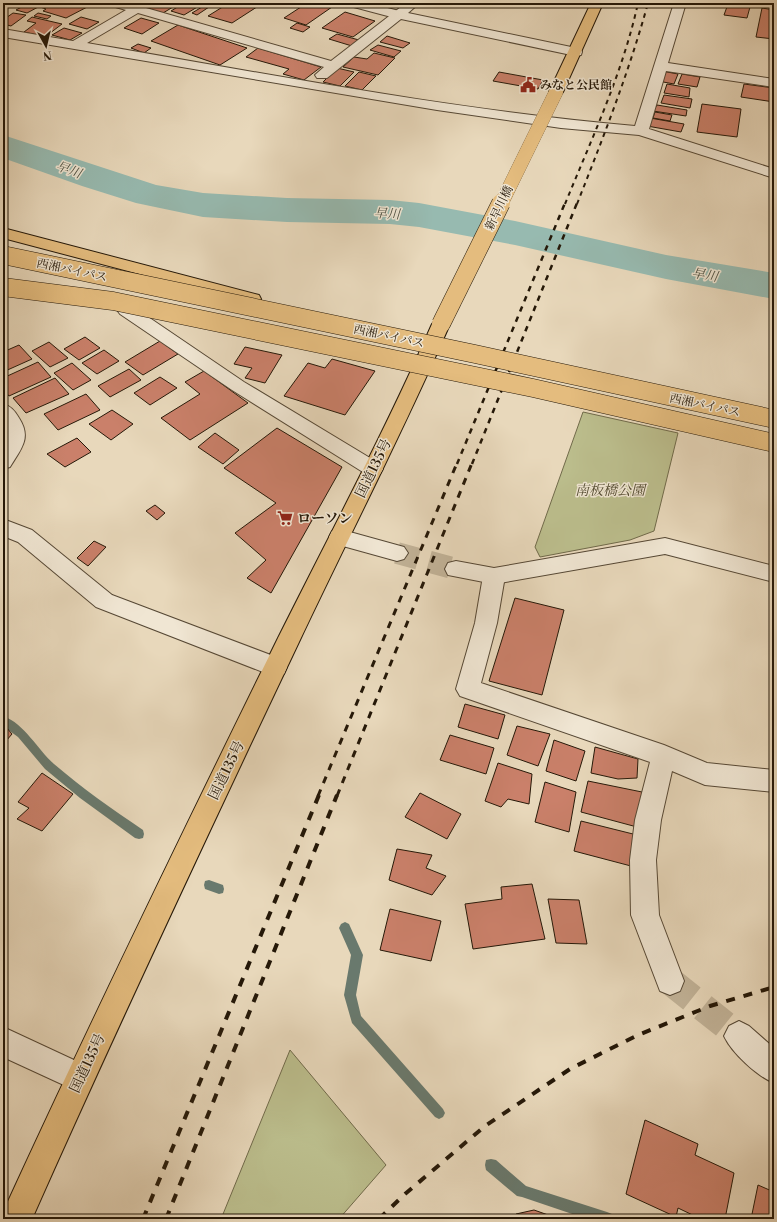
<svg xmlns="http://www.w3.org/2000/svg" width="777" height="1222" viewBox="0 0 777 1222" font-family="'Libre Bodoni','Noto Serif JP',serif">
	<rect width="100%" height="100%" fill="#e8d8bb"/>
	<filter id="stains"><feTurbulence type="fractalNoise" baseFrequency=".005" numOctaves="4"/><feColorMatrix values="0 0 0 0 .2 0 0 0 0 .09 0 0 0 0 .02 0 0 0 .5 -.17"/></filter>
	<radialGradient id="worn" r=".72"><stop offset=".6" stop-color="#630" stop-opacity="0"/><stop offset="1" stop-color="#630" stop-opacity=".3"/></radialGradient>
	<path fill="#bbbd8c" stroke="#706a4a" d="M583,412l95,21 -24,98 -24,9 -90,17 -5,-10z
		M290,1050l96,115 -47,54h-118z"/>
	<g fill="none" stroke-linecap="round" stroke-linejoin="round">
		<path fill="#69796d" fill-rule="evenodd" d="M3,716c22,8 34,33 51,48 28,24 58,45 89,66l1,4 -1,4 -4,1 -4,-1 -55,-40 -35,-29 -27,-32 -15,-11z
			M209,880l14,5 1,4 -1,4 -4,1 -14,-5 -1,-4 1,-4z
			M345,922l4,2 14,31 -7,40 5,21 82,93 2,4 -2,4 -4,2 -4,-2 -83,-94 -8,-28 7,-40 -12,-27 2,-4z
			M491,1159l5,1 30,26 81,26 5,2 2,5h-27l-65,-22 -5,-1 -31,-26 -1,-5 1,-5z"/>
		<path fill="#97bab0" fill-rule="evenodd" d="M3,135l153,50 47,8 84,5 103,2 29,3 96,18 151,34 108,18v26l-108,-20 -151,-34 -96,-18 -29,-3 -103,-2 -84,-5 -67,-14 -54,-17 -79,-28z"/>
	</g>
	<path fill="#ca806a" stroke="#251808" d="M3,3h23l-8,4z
		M29,3l11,3 -13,7 -11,-3z
		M48,3h11l9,3 6,-3h11l6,2 -25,13 -23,-7 3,-2 -6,-2z
		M159,3h11l-4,2 7,2 -10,6 -14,-4z
		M184,3h20l-20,12 -13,-4z
		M229,3h34l-31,20 -24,-7z
		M307,3h9l16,4 -26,18 -22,-7z
		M207,4l5,1 -15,10 -5,-2z
		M728,4l22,3 -3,11 -23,-3z
		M762,8l12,2v29l-18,-2z
		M345,12l30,9 -22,16 -31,-9z
		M13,13l13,2 -15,11 -8,-2v-4z
		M38,13l13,3 -4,3 -13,-3z
		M32,17l30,7 -17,13 -21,-5 12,-9 -9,-2z
		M81,17l18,5 -12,7 -18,-5z
		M141,18l18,5 -17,11 -18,-6z
		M297,23l13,4 -7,5 -13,-4z
		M178,25l69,23 -27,17 -69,-24z
		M64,28l18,5 -12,7 -18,-5z
		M337,34l22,6 -7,6 -23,-7z
		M387,36l23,7 -7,5 -23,-6z
		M138,44l13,4 -7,5 -13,-5z
		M378,45l23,6 -7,6 -24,-7z
		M258,48l63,19 -17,13 -21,-6 6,-5 -43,-12z
		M374,53l21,5 -17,17 -35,-8 11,-10 13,2z
		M337,68l17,4 -14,14 -17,-4z
		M662,71l16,3 -4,10 -16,-3z
		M359,72l17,4 -14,14 -17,-4z
		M499,72l44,8 -5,9 -45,-8z
		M682,74l18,3 -3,10 -19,-3z
		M667,84l23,4 -1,9 -25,-4z
		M744,84l30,4v14l-33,-5z
		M664,95l28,4 -2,9 -29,-5z
		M702,104l39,5 -4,28 -40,-5z
		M657,105l30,5 -1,6 -33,-5z
		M655,112l17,3 -2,6 -17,-3z
		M650,118l34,6 -3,8 -34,-6z
		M85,337l15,11 -21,12 -15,-11z
		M160,341l18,13 -35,21 -18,-13z
		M49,342l19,16 -18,9 -18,-16z
		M19,345l13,14 -29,13v-20z
		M245,347l37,8 -17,28 -20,-5 7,-10 -18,-4z
		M104,350l15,11 -22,13 -15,-11z
		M332,359l43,12 -30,44 -61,-19 24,-33 17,5z
		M38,362l13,15 -42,19 -6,-7v-11z
		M72,363l19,17 -18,10 -19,-17z
		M129,369l12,11 -31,17 -12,-11z
		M204,371l44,32 -58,37 -29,-22 39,-24 -15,-12z
		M160,377l17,11 -27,17 -16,-12z
		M55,378l14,16 -43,19 -13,-15z
		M86,394l14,16 -42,20 -14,-16z
		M112,410l21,14 -22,16 -22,-16z
		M277,428l65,39 -71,126 -24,-15 19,-18 -31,-27 41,-30 -52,-35z
		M215,433l24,17 -16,14 -25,-17z
		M77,438l14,14 -26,15 -18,-13z
		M155,505l10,8 -8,7 -11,-9z
		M94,541l12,6 -18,19 -11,-8z
		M515,598l49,12 -22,85 -53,-14z
		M465,704l40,11 -7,24 -40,-12z
		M517,726l33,8 -12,32 -31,-11z
		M6,727l6,7 -6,7 -3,-3v-9z
		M450,735l44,13 -8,26 -46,-14z
		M554,740l31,11 -9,30 -30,-10z
		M595,747l43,12 -1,19 -19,1 -27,-6z
		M498,763l34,11 -3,30 -21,-5 -7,8 -16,-6z
		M42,773l31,21 -31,37 -25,-12 12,-11 -11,-6z
		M588,781l54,11 -5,35 -56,-15z
		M545,782l31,10 -7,40 -34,-10z
		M420,793l41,21 -14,25 -42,-22z
		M581,821l56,14 -6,31 -57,-15z
		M397,849l35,6 -6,13 20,8 -14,19 -43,-15z
		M532,884l13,55 -72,10 -8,-45 37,-5 -1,-12z
		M548,899l31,1 8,44 -31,-1z
		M390,909l51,12 -10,40 -51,-11z
		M645,1120l53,24 -3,11 39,18 -9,46h-24l-23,-11 -2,9 -50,-23z
		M758,1185l16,7v27h-23z
		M534,1210l17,6 -1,3h-35l1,-5z"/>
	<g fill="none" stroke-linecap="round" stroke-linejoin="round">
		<path stroke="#c1b297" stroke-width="28" stroke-dasharray="28 14" stroke-linecap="butt" d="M670,981l69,55"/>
		<path stroke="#c1b297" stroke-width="22" stroke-dasharray="22 11" stroke-linecap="butt" d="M397,553l59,16"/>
		<defs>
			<path id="minor" d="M110,3h19l6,2 3,-2h10l1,2 -3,3 185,53 75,-58h6l4,3 -8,7 168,35 5,1 1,3 -1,3 -5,1 -175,-37 -74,59h-10l-2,-3 9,-8 -186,-54 -51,30c182,31 364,67 548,83l39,-123h12l-18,60 106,16v8l-108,-16 -17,58 125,40v9l-135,-43 -78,-7 -124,-18 -434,-73v-8l70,12 53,-31 -14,-4z
				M126,305l6,1 112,76 136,82 3,5 -3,5 -7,2 -7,-2 -134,-84 -112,-76 -3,-4 3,-4z
				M3,404c8,2 12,7 16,14 13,20 2,31 -9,49l-7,2v-23l4,-10v-6l-4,-7z
				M3,519l29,11 80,65 172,65 3,7 -3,7 -8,3 -8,-3 -172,-67 -78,-65 -15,-6z
				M494,568l8,2 3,6 -8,47 -16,60 183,62 43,18 67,7v22l-69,-7 -33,-14 -11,49 -5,40 3,55 25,66 -4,10 -10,4 -10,-4 -29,-76 -1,-55 5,-40 15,-58 -190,-66 -4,-7 19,-66 8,-47 3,-6z
				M739,1021l10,5 25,22v35c-17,-7 -42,-30 -50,-47l5,-10z
				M3,1027l86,40 5,10 -5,10 -10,5 -76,-35z"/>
			<path id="tertiary" d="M348,3h20l35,9 2,3 -2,3 -4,1 -49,-13z
				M339,529l65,18 4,6 -4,6 -7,2 -65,-18 -3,-6 3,-6z
				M665,538l109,28v16l-109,-28 -171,30 -46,-9 -3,-6 3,-6 8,-2 38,7z"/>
			<path id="trunk" d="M591,3h12l-40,89 -2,3h-10l-2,-3z
				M441,319l6,1 3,4c-47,108 -101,212 -151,318 -91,192 -181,383 -267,577h-29l2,-11c88,-192 180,-381 273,-570 52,-104 107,-207 154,-314l3,-4z"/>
			<path id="motorway" d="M3,228l256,67 2,4 -2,4 -6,1 -250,-66z"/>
		</defs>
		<use href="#minor" stroke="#564835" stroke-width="2"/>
		<use href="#tertiary" stroke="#564835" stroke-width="2"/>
		<use href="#trunk" stroke="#251808" stroke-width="2"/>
		<use href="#motorway" stroke="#251808" stroke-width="2"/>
		<use href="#minor" fill="#f0e6d3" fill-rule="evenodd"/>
		<use href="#tertiary" fill="#f0e6d3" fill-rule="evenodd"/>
		<use href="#trunk" fill="#e4bc7e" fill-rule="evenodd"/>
		<use href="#motorway" fill="#e4bc7e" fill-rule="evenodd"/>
		<path stroke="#251808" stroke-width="2" stroke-dasharray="4.5 4.5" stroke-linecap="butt" d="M565,204c27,-66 58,-132 73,-201
			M577,204c26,-66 52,-132 71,-201"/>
		<path stroke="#251808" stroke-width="2.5" stroke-dasharray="5.5 5.5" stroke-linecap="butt" d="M457,464l108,-261
			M472,464l105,-261"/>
		<path stroke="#251808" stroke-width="3" stroke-dasharray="7 7" stroke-linecap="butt" d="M318,796l139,-333
			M337,796l135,-333"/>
		<path stroke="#251808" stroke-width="4" stroke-dasharray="9 9" stroke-linecap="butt" d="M143,1219l176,-424
			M166,1219l171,-424
			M379,1219l26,-25 80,-68 85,-57 68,-34 72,-29 64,-19"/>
		<defs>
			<path id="trunk-bridge-far1" d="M501,204l55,-112"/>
			<path id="trunk-bridge" d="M441,324l60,-121"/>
			<path id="motorway-bridge" d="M3,255l472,99 299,65
				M3,287l110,14 420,87 241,55"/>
		</defs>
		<use href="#trunk-bridge-far1" stroke="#251808" stroke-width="14" stroke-linecap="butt"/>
		<use href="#trunk-bridge" stroke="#251808" stroke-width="19" stroke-linecap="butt"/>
		<use href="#motorway-bridge" stroke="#251808" stroke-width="19" stroke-linecap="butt"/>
		<use href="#trunk-bridge-far1" stroke="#e4bc7e" stroke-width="14"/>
		<use href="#trunk-bridge" stroke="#e4bc7e" stroke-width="18"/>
		<use href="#motorway-bridge" stroke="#e4bc7e" stroke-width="18"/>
	</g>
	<defs>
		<symbol id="civic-bare" viewBox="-9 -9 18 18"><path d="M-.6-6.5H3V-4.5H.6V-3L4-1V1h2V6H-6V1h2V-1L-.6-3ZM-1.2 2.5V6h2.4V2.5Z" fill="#8f2418" stroke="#f0e6d3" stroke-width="2.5" paint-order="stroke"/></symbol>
		<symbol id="supermarket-bare" viewBox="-9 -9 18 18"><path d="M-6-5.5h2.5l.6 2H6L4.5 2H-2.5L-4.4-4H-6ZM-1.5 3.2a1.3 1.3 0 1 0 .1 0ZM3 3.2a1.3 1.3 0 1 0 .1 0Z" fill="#8f2418" stroke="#f0e6d3" stroke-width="2.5" paint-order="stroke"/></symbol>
	</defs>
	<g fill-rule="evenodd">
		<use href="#civic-bare" x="517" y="74" width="22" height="22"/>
		<use href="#supermarket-bare" x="274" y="507" width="22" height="22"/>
	</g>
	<g text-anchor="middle" stroke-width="3" stroke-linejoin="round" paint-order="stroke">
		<g font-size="12" font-weight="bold" fill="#251808" stroke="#f0e6d3" text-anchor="start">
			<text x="540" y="89">みなと公民館</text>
		</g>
		<g font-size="12" fill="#251808" stroke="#f0e6d3">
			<text transform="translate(499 208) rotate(-64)" y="4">新早川橋</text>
			<text transform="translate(72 270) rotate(12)" y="4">西湘バイパス</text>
			<text transform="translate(389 336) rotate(12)" y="4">西湘バイパス</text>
			<text transform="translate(705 405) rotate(12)" y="4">西湘バイパス</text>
		</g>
		<g font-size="13" font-style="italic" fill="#4d5143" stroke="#f0e6d3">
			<text transform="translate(69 169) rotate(20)" y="5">早川</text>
			<text transform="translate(387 213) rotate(3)" y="5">早川</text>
			<text transform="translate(705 274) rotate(10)" y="5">早川</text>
		</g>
		<g font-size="14" fill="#251808" stroke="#f0e6d3">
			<text transform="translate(373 468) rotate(-64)" y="5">国道135号</text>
			<text transform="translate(226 770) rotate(-64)" y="5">国道135号</text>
			<text transform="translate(87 1063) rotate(-65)" y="5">国道135号</text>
		</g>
		<g font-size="14" font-style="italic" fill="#524a30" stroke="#f0e6d3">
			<text x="610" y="495">南板橋公園</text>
		</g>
		<g font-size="14" font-weight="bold" fill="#251808" stroke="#f0e6d3" text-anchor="start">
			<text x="297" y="523">ローソン</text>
		</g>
	</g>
	<rect width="777" height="1222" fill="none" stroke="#e8d8bb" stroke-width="16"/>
	<rect x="4" y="4" width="769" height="1214" fill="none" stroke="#251808" stroke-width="2"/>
	<rect x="8" y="8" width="761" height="1206" fill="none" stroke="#251808"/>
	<g transform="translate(46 46) rotate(172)" stroke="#f0e6d3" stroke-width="3" paint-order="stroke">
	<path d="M0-3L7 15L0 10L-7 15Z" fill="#251808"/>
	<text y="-6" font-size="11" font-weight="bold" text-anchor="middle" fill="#251808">N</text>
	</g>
	<rect width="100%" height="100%" filter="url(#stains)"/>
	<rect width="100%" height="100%" fill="url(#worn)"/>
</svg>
